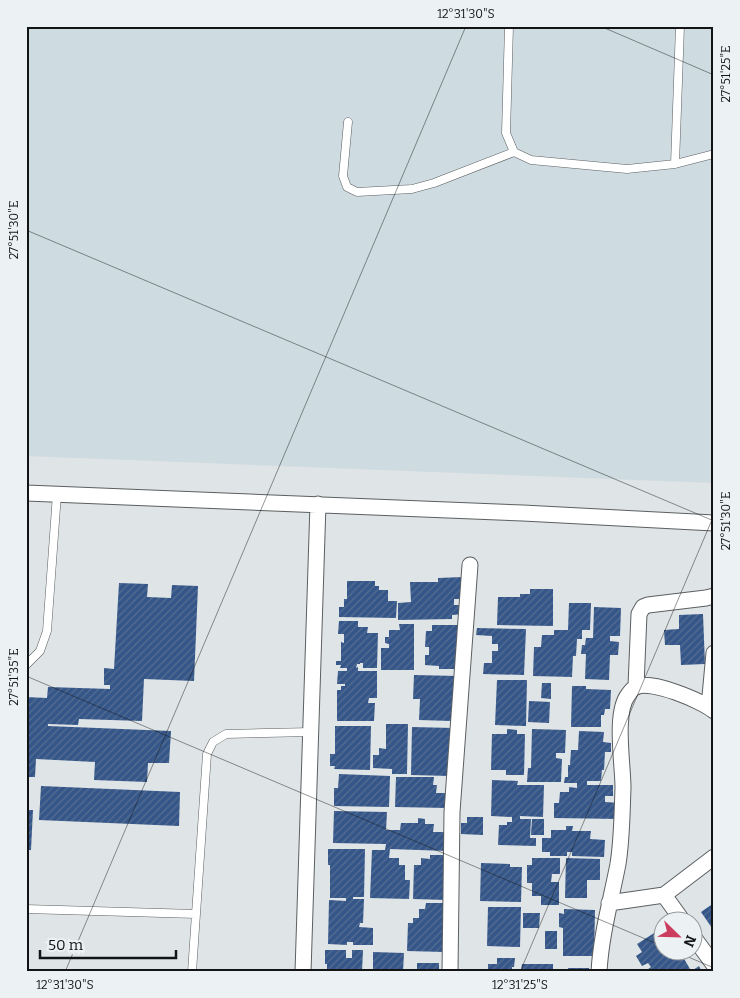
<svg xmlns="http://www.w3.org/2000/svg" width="740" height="998" viewBox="0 0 740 998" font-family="Bitter,serif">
	<defs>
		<pattern id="building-hatch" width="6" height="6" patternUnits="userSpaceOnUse" patternTransform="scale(1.25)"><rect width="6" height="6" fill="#355688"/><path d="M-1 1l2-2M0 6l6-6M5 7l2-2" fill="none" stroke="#566e94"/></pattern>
	</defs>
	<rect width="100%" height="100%" fill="#dfe4e6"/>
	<path fill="#cedbe1" d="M26,26h688v457l-688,-27z"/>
	<path fill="url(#building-hatch)" d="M463,577l1,22h-10v6h10v9l-12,1v4l-54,1v-17l13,-1 -1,-20h28v-4z
		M347,581h28v5h4v4h9v11h9l-1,17 -57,-1v-10h5v-8h3z
		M119,583l29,1 -1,13 24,1 1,-13 26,1 -4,95 -50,-2 -2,42 -63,-2 -1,6 -30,-1v2l123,5 -2,32h-21l-1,19 -53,-2 1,-18 -59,-3 -1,18h-9v-80l21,1 1,-11 62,2v-4h-6v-17l10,1z
		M530,589h23v37l-56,-1 1,-28h22v-3h10z
		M569,603h22l-1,27h-8v9h-5l-1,17h-3l-1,21 -39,-1 1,-29h7l1,-12h12v-5h14z
		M594,607l27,1 -1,28h-10v5l9,1 -1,13h-8l-1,25 -24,-1 1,-25h-5l1,-9h3l1,-7h7z
		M703,614l2,50 -24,1 -1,-20h-15l-1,-15 15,-1v-14z
		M339,621h19v6h10l-1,6h11l-1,35h-14v-5h-3v1h-3l-1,4 2,-1v4h19v27h-8l-1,5h7l-1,18h-37v-31h4v-4h4v-2h-8l1,-13h9v-3h-7l1,-3h-5v-4h5v-19l3,1v-9h-6z
		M399,624h15v46h-33v-22h8v-4l-4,-1v-6h4v-7h11z
		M432,625h29l-1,44h-21v-3l-14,-1v-10h4v-8h-4l1,-16h6z
		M477,628l49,1 -2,46 -41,-1 1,-11h8v-12h6v-7h-6v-8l-16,-1z
		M414,675l44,1v30l-6,-1 -1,16 -32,-1 1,-21h-7z
		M497,680h30l-1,46 -31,-1z
		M542,683h9v16l-10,-1z
		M572,686h14v3l25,1 -1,19h-5l-1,6h-3v12h-30z
		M529,701l21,1 -1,21 -21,-1z
		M386,724h22l-1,50h-15v-5l-19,-1v-13h6v-7l7,1z
		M335,726h36l-1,44 -36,-1 1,-3h-5v-12h5z
		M412,727l41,1 -2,48 -40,-1z
		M507,729l10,1v4h8l-1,41h-18v-5h-15l1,-36h15z
		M532,729l34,1 -1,23h-9v5l6,1 -1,23h-34l1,-14h3z
		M579,731l25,1 -1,10 8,1v9h-6l-1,18h-2l-1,11h-14v4h26v11h-8v6l16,1 -1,16 -66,-1v-15h5l1,-11h9v-5l8,1v-5h-13l1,-6h3v-12h2l1,-15h7z
		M339,774l51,2 -1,31 -55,-1v-18h4z
		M396,777h38l-1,8h4l-1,8h11v15l-52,-1z
		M492,780l26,1 -1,4h27l-1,32 -23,-1v3h11l-1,19h6v8l-38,-1 1,-20h8v-3h5v-5l-21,-1z
		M41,786l139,6 -1,34 -140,-6z
		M26,810h7l-2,40h-5z
		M334,811l53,1 -1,18h14l1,-7h17v-5l7,1v5h9l-1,8h14v19l-57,-2 -1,9h10v7h6v15h5l-1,19 -39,-1 2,-48h13l1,-6 -53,-1z
		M467,817h16v18l-22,-1v-11h6z
		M532,819h12v16h-13z
		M566,826h7l-1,5h19l-1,8 15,1 -1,17 -32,-1v-4h-5v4h-17v-4h-8v-14h9v-8h15z
		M328,849h37l-1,48h-11v2h11l-1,24h-3l-1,4 14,1v17h-20v-3h-6v3l-19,-1 1,-44 17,1v-3h-16v-33h-2z
		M430,855h18l-1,45 -34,-1 1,-34h7v-7l9,1z
		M532,858h28v16h-8l-1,8h8v23h-18v-9h-9v-13h-5v-18h5z
		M566,858l34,1v21h-13v18h-22z
		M481,863l29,1v3h12l-1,35 -41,-1z
		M426,903h20l-2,49 -37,-1 1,-28h5v-5h6v-9h6z
		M714,903v28l-13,-19z
		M488,907h33l-1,40 -33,-1z
		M564,909l31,1 -1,46h-31v-28l-4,-1v-14l5,1z
		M523,913h17l-1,15h-16z
		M662,928v22h17l11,19 -4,3h-42l7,-5 -3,-4 -6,3 -6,-10 6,-4 -5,-8z
		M545,931h12v18h-12z
		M325,950h21v8h6v-8h11l-1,22h-35v-8h-2z
		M373,952l31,1 -1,19h-30z
		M497,958h18l-1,9h-2v5h-24v-8h9z
		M417,963h22v9h-22z
		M522,964h31v8h-32z
		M699,966l3,6h-12z
		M568,968h21v4h-21z"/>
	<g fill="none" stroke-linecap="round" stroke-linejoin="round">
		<defs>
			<path id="lane" d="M509,26l-3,107 8,19 17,8 96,9 48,-5 39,-10
				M348,122l-5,54 4,11 10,5 55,-3 22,-6 80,-31
				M675,164l5,-138
				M26,665l14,-14 7,-20 10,-137
				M26,909l170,5
				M192,972l15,-218 6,-12 13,-8 85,-2"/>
			<path id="street" d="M26,493l497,20 191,10
				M636,686l3,-72 4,-7 5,-2 58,-7 8,-2
				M709,707l5,-54
				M609,903l55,-8
				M682,920l-18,-25 50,-38
				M692,935l22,30
				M303,972l15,-468
				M450,972l2,-160 18,-247
				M599,972c2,-37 12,-72 19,-108 4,-25 4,-51 5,-76 0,-24 -9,-75 5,-93 2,-3 5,-7 8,-8 14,-8 66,14 78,24"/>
		</defs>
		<use href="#lane" stroke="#5b5f61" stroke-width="9"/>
		<use href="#street" stroke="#5b5f61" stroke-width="17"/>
		<use href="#lane" stroke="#fff" stroke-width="8"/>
		<use href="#street" stroke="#fff" stroke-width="15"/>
	</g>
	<path fill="none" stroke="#121415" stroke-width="1" stroke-opacity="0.45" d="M600,26l114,49M26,230l688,291M26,676l636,270M672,950l42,18M65,972l401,-946M520,972l194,-457"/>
	<rect width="740" height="998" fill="none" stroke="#ecf1f3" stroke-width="55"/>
	<g transform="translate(678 936) rotate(113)"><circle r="24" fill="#ecf1f3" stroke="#95999a"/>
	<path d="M0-4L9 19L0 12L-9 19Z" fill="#cc3c5e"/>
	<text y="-8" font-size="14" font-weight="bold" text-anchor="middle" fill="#121415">N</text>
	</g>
	<path d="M40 950v8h136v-8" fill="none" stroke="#121415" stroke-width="2.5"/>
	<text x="48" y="950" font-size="15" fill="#121415" stroke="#ecf1f3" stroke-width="4" paint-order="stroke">50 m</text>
	<rect x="28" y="28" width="684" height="942" fill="none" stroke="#121415" stroke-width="2"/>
	<g font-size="12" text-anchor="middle" fill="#121415">
		<text x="466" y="18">12°31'30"S</text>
		<text transform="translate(726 74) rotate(-90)" y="4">27°51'25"E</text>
		<text transform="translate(14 230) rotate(-90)" y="4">27°51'30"E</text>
		<text transform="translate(726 521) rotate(-90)" y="4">27°51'30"E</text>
		<text transform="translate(14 677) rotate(-90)" y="4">27°51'35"E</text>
		<text x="65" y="989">12°31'30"S</text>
		<text x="520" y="989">12°31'25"S</text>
	</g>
</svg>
